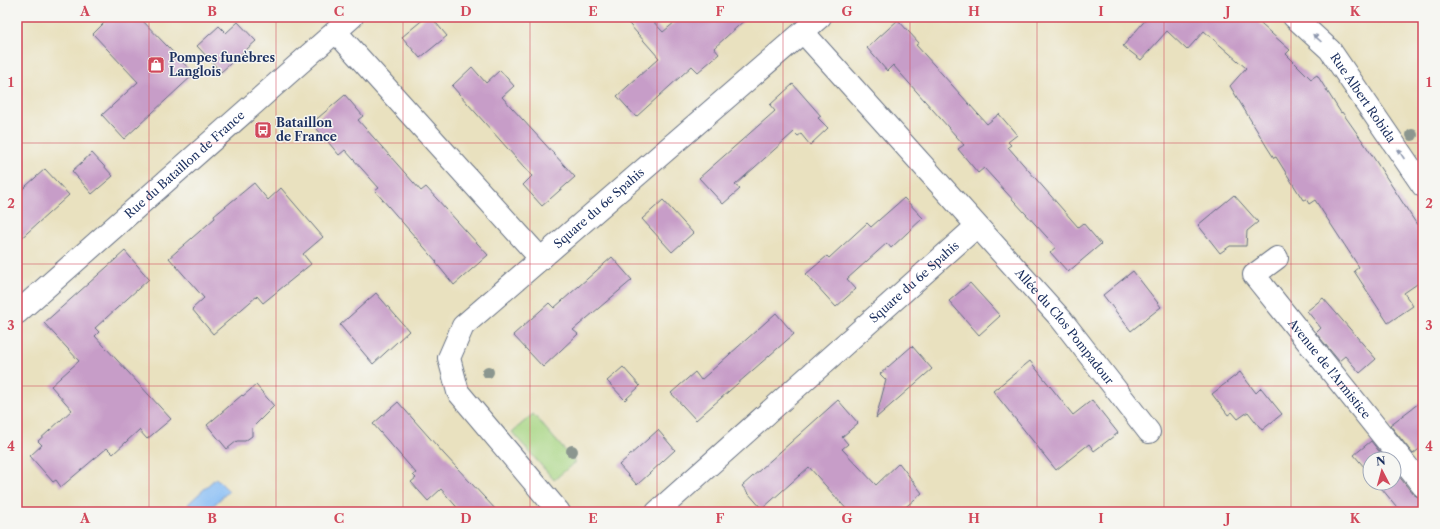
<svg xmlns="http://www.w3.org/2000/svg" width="1440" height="529" viewBox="0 0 1440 529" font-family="'Libre Caslon Text',serif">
	<rect width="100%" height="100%" fill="#f6f6f2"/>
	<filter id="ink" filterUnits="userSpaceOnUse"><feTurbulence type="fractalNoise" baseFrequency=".025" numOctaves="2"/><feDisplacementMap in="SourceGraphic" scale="8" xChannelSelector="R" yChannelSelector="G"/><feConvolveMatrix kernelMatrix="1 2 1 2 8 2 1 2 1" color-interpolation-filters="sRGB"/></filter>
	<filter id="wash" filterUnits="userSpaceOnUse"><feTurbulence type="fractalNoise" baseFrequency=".012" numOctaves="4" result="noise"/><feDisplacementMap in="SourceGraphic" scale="16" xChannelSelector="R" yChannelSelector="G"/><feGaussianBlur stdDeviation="0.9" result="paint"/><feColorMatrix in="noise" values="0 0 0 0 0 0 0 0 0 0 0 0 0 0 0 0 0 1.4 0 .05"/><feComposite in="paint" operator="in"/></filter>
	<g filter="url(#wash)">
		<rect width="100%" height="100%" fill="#e9e1bf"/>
		<path fill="#a8d684" stroke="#628271" d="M533,414l42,48 -21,18 -42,-48z"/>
		<path fill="#85bcf5" stroke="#5076aa" d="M216,478l13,13 -23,21h-18l2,-6 -2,-2z"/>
		<g id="blocks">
			<path fill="#c79dc8" d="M110,17h29l55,57 -70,65 -22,-24 36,-33 -45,-48z
				M426,17h5l16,19 -27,22 -18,-21z
				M623,17h26l14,15 18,-15h67l-34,31 5,6 -21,18 -6,-6 -56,51 -19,-21 42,-38z
				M1148,17h105l37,33 -4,4 25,25 6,-4 24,38 1,-1 24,34 57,88v46l-19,13 9,13 -25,17 -34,-52 5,-4 -44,-67 -6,4 -3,-5 -3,1 -27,-43 -2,1 -7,-11 -37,-61 16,-18 -42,-37 -17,19 -20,-19 -26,29 -18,-14z
				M898,20l21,23 -3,2 71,79 12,-10 18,21 -9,7 3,3 -3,2 70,80 5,-4 18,21 -33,28 -18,-20 6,-5 -72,-79 -6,5 -20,-24 6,-4 -71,-80 -6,6 -20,-23z
				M238,22l18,19 -35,31 -24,-26 22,-20 7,7z
				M472,67l14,16 14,-13 14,16 -12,11 73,80 -33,29 -19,-21 9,-9 -80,-90z
				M793,84l28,32 -3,2 10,10 -18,17 -9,-11 -3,2 -4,-4 -59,53 5,4 -17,15 -24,-26 76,-67 -5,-6z
				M345,95l18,21 -5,4 63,71 5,-4 62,68 -34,30 -18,-22 1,-1 -62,-71 4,-3 -34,-38 -6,5 -27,-32z
				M92,153l21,23 -21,18 -20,-23z
				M45,169l24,26 -52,47v-48z
				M254,183l14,17 13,-12 42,49 -20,17 8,10 -48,39 -6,-7 -44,38 -21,-25 12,-11 -35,-40 46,-40 -1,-2z
				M1234,195l24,27 -11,9 -1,15h-16l-10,7 -22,-28z
				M904,198l19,20 -32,30 -4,-5 -40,36 9,10 -20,18 -30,-33 21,-18 2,2 38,-35 4,4z
				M663,200l30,33 -21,19 -30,-33z
				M125,251l24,28 -54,49 4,4 -4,4 76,83 -24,20 -8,-9 -26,24 -6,-6 -46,39 -5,-7 -3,2 -23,-26 12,-11 -4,-4 34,-31 -21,-24 28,-25 -35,-38z
				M612,257l20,23 -59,50 5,4 -35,33 -30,-32 36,-32 5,5z
				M1133,271l28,36 -30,24 -28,-36z
				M970,283l30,33 -21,19 -30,-34z
				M376,293l33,38 -36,33 -33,-39z
				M1323,298l53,61 -16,14 -15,-17 -6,5 -23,-28 5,-5 -14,-17z
				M776,313l18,21 -98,86 -25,-27 24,-21 6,8z
				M912,346l20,23 -56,49 10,-38 -6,-6z
				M1030,361l43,54 19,-15 26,33 -24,18 -5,-7 -33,26 -63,-79z
				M623,367l17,19 -15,14 -18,-19z
				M1240,372l16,21 5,-5 21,26 -20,16 -14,-18 -10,7 -6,-7 -4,3 -16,-21z
				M256,385l18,21 -22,22v8l-7,5h-8l-10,8 -20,-24 35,-30 1,1z
				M838,400l20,23 -16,14 6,7 -6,5 34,36 23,-22 23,30 -22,19h-51l-40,-45 -47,42 -20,-23z
				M1423,400v46l-10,8 -23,-29z
				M398,402l46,52 54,58h-37l-20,-23 -13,12 -17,-19 5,-4 -3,-3 3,-2 -43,-49z
				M658,430l17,20 -38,35 -18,-20z
				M1371,441l14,18h-15v15l-16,-19z
				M1394,470l19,24 5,3 5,1v14h-22l-24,-29h17z"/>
		</g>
	</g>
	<g filter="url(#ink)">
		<use href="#blocks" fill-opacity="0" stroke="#636d80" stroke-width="1"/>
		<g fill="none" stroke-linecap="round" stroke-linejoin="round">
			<defs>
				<g id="minor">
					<path id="s1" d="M1294,17l36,33 93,136"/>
					<path d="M336,32l205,227"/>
					<path id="s2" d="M803,32l258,287 88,113"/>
					<path id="s3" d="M1277,258l-23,17 169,211"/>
					<path id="s4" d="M17,313l335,-296"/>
					<path id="s5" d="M559,512l-101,-120 -9,-34 14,-32 357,-309"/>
					<path id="s6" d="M657,512l320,-286"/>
				</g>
			</defs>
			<use href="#minor" stroke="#636d80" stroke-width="24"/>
			<use href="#minor" stroke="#fff" stroke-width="22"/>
		</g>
		<g fill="#8b968f">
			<circle cx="1412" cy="135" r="6"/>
			<circle cx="488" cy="372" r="6"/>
			<circle cx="572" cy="451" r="6"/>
		</g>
		<defs><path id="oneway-solid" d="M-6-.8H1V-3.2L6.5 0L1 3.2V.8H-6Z"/></defs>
		<g fill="#8d97ae">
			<use href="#oneway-solid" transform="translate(1317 38) rotate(-138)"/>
			<use href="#oneway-solid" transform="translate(1401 154) rotate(-124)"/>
		</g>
	</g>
	<path fill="none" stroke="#d1495b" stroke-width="1" stroke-opacity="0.55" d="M149,17v495M276,17v495M403,17v495M530,17v495M657,17v495M783,17v495M910,17v495M1037,17v495M1164,17v495M1291,17v495M17,143h1406M17,264h1406M17,386h1406"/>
	<defs>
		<symbol id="shop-square" viewBox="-11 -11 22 22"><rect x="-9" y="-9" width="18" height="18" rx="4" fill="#d1495b" stroke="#f6f6f2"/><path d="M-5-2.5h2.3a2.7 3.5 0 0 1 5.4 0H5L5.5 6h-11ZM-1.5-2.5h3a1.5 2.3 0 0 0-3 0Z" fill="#fff"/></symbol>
		<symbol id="bus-square" viewBox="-11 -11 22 22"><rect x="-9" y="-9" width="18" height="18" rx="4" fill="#d1495b" stroke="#f6f6f2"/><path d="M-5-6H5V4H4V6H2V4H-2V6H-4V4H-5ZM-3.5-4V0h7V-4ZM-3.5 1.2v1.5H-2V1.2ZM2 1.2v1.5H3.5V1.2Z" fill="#fff"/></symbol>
	</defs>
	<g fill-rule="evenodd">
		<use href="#shop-square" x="146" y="55" width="20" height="20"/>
		<use href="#bus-square" x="253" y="120" width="20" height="20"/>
	</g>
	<g text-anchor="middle" stroke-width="3" stroke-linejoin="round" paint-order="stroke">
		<g font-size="12" font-weight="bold" fill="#1b2f5e" stroke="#f6f6f2" text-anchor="start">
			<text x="169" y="62">Pompes funèbres<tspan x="169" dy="14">Langlois</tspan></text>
			<text x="276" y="127">Bataillon<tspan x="276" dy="14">de France</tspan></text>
		</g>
		<g font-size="12" fill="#1b2f5e" stroke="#f6f6f2">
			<text dy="4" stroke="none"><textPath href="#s1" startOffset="107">Rue Albert Robida</textPath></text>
			<text dy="4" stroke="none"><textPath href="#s4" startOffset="224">Rue du Bataillon de France</textPath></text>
			<text dy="4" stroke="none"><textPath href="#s5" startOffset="407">Square du 6e Spahis</textPath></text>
			<text dy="4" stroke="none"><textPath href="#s6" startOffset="345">Square du 6e Spahis</textPath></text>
			<text dy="4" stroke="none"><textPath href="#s2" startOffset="394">Allée du Clos Pompadour</textPath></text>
			<text dy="4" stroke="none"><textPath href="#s3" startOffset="149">Avenue de l'Armistice</textPath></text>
		</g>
	</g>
	<rect width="1440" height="529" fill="none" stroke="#f6f6f2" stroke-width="44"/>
	<g transform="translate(1382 471) rotate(354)"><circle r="19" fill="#f6f6f2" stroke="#9ea6b7"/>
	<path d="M0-3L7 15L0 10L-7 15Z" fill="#d1495b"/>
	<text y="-6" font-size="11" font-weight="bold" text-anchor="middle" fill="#1b2f5e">N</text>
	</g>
	<rect x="22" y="22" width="1396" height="485" fill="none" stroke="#d1495b" stroke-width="1.5"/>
	<g font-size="13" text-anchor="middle" font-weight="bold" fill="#d1495b">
		<text x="85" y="16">A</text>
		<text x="212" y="16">B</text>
		<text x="339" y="16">C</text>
		<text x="466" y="16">D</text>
		<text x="593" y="16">E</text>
		<text x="720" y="16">F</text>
		<text x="847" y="16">G</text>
		<text x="974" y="16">H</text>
		<text x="1101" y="16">I</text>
		<text x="1228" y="16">J</text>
		<text x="1355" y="16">K</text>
		<text x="11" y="87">1</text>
		<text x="1429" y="87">1</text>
		<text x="11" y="208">2</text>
		<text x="1429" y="208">2</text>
		<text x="11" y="330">3</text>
		<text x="1429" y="330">3</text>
		<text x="11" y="451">4</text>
		<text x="1429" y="451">4</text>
		<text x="85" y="523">A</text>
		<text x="212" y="523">B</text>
		<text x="339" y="523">C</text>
		<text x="466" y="523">D</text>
		<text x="593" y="523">E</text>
		<text x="720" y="523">F</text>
		<text x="847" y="523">G</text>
		<text x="974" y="523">H</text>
		<text x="1101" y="523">I</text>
		<text x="1228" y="523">J</text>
		<text x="1355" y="523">K</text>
	</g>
</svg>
